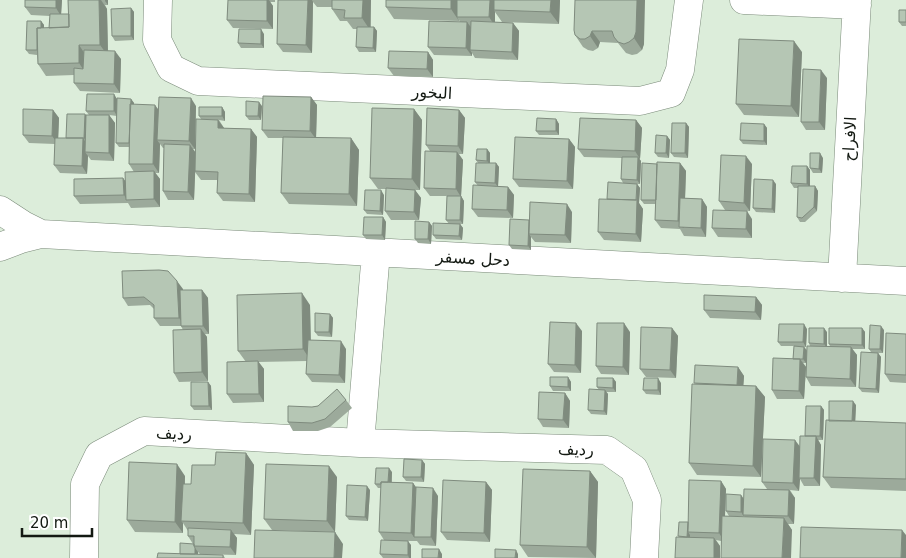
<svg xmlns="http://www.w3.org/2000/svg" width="906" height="558" viewBox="0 0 906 558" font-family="'DejaVu Sans','Noto Naskh Arabic',sans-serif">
	<rect width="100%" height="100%" fill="#dcedda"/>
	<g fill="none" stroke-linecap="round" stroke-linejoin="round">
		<defs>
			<path id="minor" d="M158,0l-1,40 14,28 27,13 442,20 31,-8 9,-23 9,-70
				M744,0l113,5
				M0,210l23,15 18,9
				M0,247l21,-8 20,-5 865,47
				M842,278l15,-278
				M360,443l16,-191
				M84,558l1,-74 14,-29 45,-24 216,12 247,7 27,19 13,31 -3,58"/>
		</defs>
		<use href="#minor" stroke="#7a8a79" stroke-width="29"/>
		<use href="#minor" stroke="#fff" stroke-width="28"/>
	</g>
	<path fill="#9caa9b" d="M25,0h37l-1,14h8l-1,-14h40v5h-3l2,4 1,42 13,8 -1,34 -40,-2 -6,-8v-8l-28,1 -8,-12 -1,-9 -8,-1 -3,-4 15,-29 3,4v3h5l1,-12 -19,-1 -6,-8z
		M228,0h47v2h-5l3,4v23l-40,-1 -6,-8z
		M278,0h93v27h3l3,4 -1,21h-17l-3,-5 1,-18h-4l-6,-8h-7l-8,-12v-2h-15l-4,-5 -1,51 -29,-1 -6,-8z
		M560,0l-1,24 -57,-2 -7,-10v10l18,1 6,8 -1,29 -43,-2 -3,-5v3l-38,-1 -6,-8 32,-25 -1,-2v1l-65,-2 -8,-12z
		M575,0l69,44 -2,6 -5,4 -5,1 -6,-2 -8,-10 -18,-1 -2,6 -5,3 -5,-1 -5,-3 -8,-12z
		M131,8l3,4v28l-19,1 -3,-5z
		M906,10v16h-4l-3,-4z
		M264,34v14h-23l-3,-5z
		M428,52l5,8v17l-39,-1 -6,-8z
		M802,52l-3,65 -55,-2 -8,-11z
		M827,78l-2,52h-19l-5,-8z
		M114,94l3,22 -8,-1 6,8 -1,38 -23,-1 -3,-4 -1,18 -27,-1 -6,-8 1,-21 -26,-1 -6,-8 30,-25 6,8 -1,20h8l19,-24 1,2 3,-1 -3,-4z
		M311,97l6,8 -1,33h35l8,12 -2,56 -68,-2 -8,-11 2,-55h-15l-6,-8z
		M131,99l3,4v2l24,4 38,-3 -1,43h-2l2,4 6,-34 -2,-3 23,-9 3,5v9l-6,-1 5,8 27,1 6,8 -2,65 -32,-1 -6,-8v-13h-16l-6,-8 -1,28h-26l-5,-9 1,-43h-1l-3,-4 -1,29h-4l5,6v28l-29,1 -3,-5 -48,1 -6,-8 49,-18 2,3 9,-9 -5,-8v-17h-10l-3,-4z
		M262,106l-1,14h-12l-3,-4z
		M414,109l8,11 -2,70h-5l6,8 -2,22h-28l-6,-9 1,-22h-8l-8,-11z
		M459,110l6,8 -2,36h-4l4,6 -2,36 3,5 -1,23h-3l3,4 -1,12 -26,-1 -3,-4 16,-11 -3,-4 1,-24h-17l-6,-8 6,-37 -4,-6z
		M556,119l3,5v11h-20l-3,-4z
		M636,120l6,8 -2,31h-1l2,2 -1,23h-3l3,4 -1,15 4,6 -2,33 -37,-2 -6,-8 9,-33 16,-16 -2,-4 1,-21 -38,-1 -6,-8z
		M686,123l3,4 -1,31 -14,-1 -3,-4z
		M764,124l3,4v17l-24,-1 -3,-4z
		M667,136l3,4 -1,18 -11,-1 -3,-4z
		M569,139l6,8 -2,42 -54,-2 -6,-8z
		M487,149l3,4v10h6l3,4 -1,19 10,1 6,8 -1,23 -35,-1 -6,-8 6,-23 -3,-4 3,-19 -2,-3z
		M823,158l-1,15h-9l-3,-5z
		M680,163l6,8 -1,27 17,1 5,8 -1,30 -22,-1 -4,-7 -19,-1 -6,-8 1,-16h-12l-3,-4 16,-36z
		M752,164l-2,47 -25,-1 -6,-9z
		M807,166l3,4v16h5l3,5 -1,20 -12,11h-5l-3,-5 1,-29h-4l-3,-5z
		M776,184l-1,29 -19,-1 -3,-4z
		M384,195l-1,20 -16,-1 -3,-4z
		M572,212l-1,31 -36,-1 -4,-5v13l-19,-1 -3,-4 20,-25z
		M383,217l3,5 -1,18 -19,-1 -3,-4z
		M752,219v19l-34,-1 -6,-9z
		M429,222l3,4 -1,18 -13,-1 -3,-4z
		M183,289v1h19l6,8 1,36h-4l2,3 1,44 -29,1 -5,-9 9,-43 -2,-4h-21l-6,-8v-9l-4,-4 -22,1 -5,-8z
		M756,297l6,8 -1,15 -51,-2 -6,-8z
		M310,305l1,35 35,9 -1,34 -33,-1 -6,-8 1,-13 -49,1 6,7v33l-31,1 -6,-9 19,-32 -8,-11z
		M330,314l3,4 -1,19 -14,-1 -3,-4z
		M672,328l6,8 -2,42 -30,-1 -6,-8z
		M862,328l3,4v17h-13l5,6 -1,32 -45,-1 -5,-9v-14h-3l3,4 -2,32h-27l-5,-9 21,-31 1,-13h-13l-3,-4 29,-13 -1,18h-2l3,3 3,-4 -1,-3 18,-11v14h3l-1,-2z
		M884,330l-1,23h-5l3,4 -2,36 -17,-1 -3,-4 12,-36 -2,-3z
		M582,331l-1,42 -27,-1 -6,-8z
		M630,332l-1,43 -28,-1 -5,-8z
		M906,334v49l-16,-1 -5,-8z
		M738,367l6,9 -1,9 13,1 9,11 -4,80 -64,-2 -8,-12 5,-79z
		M568,377l3,5v9h-18l-3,-5z
		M613,378l3,4v10h-10l2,2 -1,21 -16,-1 -3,-4 11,-20 -2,-3z
		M208,382l3,4 1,24h-18l-3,-4z
		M661,383v12l-15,-1 -3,-4z
		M565,393l5,8 -1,27 -26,-1 -5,-8z
		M346,400l6,8 -22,19 -12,4h-25l-5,-9 24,-15z
		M856,405l-1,16 51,2v68l-75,-3 -8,-11 6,-56z
		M821,406l3,4 -1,30h-5l3,5 -1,41h-16l-4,-7 -1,12 -9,-1 5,8 -1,26h-6l4,6 -71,11 -5,-1 4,6 -41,-9 9,-15 33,-41 5,8 -1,27 20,1 -1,-1h-15l-3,-5 18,-12 23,-10 -5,-7 38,-35z
		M246,453l8,12 -3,70 -17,-1 3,4 -1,17 -36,-1 -2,-2v2l25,1 2,3h-68l23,-4 13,-10 -5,-8v-5l-5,-8v10l-48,-1 -8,-12 58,-44v8h6l24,-19z
		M422,460l3,4 -1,18 -18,-1 -3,-4z
		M590,471l8,11 -2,76 -68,-1 -8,-12z
		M392,472v10l21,1 3,5 22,8 -2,50 -16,-1 -3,-4h-15l9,4v13h-28l-3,-4 4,-14 -5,-8 2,-44h-3l-3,-4z
		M337,477l-2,55 -63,-2 -8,-11z
		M486,482l6,8 -2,52 -43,-2 -6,-8z
		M370,490l-2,31 -19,-1 -3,-4z"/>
	<path fill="#7f8b7e" d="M56,0h6l-1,16 -5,-8z
		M99,0h2l6,9 1,47 -8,-11z
		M105,0h3v5l-3,-4z
		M267,0h2l4,6v23l-6,-8z
		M308,0h4l1,2 -1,51 -6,-8z
		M363,0h8l-1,30 -8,-12z
		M451,0h9l-3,17 2,4 -8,-12z
		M490,0h6l-2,10 1,2v14l-6,-9z
		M551,0h9l-1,24 -9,-12z
		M637,0h8l-1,44 -2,6 -8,-12z
		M131,8l3,4v28l-3,-4z
		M41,21l3,4 -1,30 -3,-5z
		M467,22l6,8 -3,20 2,3v3l-6,-8z
		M513,23l6,8 -1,29 -6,-8z
		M374,27l3,4 -1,21 -3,-4z
		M261,29l3,5v14l-3,-4z
		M592,31l8,11 -2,6 -8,-12z
		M794,41l8,11 -3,65 -8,-11z
		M79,45l8,12v18l-8,-12z
		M115,51l6,8 -1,34 -6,-9z
		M428,52l5,8v17l-6,-8z
		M821,70l6,8 -2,52 -6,-8z
		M114,94l3,5v17l-3,-5z
		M311,97l6,8 -1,34 -6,-8z
		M191,98l5,8 -1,43 -6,-8z
		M131,99l3,4 -2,44z
		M259,102l3,4 -1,14 -3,-4z
		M155,105l6,8 -4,27 3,4 -1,29 -6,-9z
		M222,107l3,5v9l-3,-5z
		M414,109l8,11 -2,70 -8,-11z
		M53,110l6,8 -1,26 -6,-8z
		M459,110l6,8 -2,36 -5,-8z
		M85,114l3,4 -1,25 -3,-5z
		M109,115l6,8 -1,38 -5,-8z
		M556,119l3,5v11l-3,-4z
		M218,120l6,8v8l-6,-8z
		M636,120l6,8 -2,31 -5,-8z
		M686,123l3,4 -1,31 -3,-5z
		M764,124l3,4v17l-3,-4z
		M251,129l6,8 -2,65 -6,-8z
		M667,136l3,4 -1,18 -3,-5z
		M83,138l5,8 -3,6 3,4 -1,18 -5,-8z
		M351,138l8,12 -2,56 -8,-12z
		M569,139l6,8 -2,42 -6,-8z
		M190,145l6,8 -2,47 -6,-8z
		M487,149l3,4v12l-3,-4z
		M457,152l6,8 -2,37 -5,-8z
		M820,153l3,5 -1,15 -3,-4z
		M746,156l6,8 -2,47 -6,-8z
		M638,157l3,4 -1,23 -3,-4z
		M496,163l3,4 -1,20 -3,-4z
		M680,163l6,8 -2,57h-1l-5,-7z
		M807,166l3,4v18l-3,-4z
		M154,171l6,8v28l-6,-8z
		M123,178l6,8 -2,14 -3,-5z
		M773,180l3,4 -1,29 -3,-4z
		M637,184l3,4 -1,15 4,6 -2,33 -5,-8z
		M815,186l3,5 -1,20 -3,-4z
		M508,187l6,8 -1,23 -6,-8z
		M381,190l3,5 -1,20 -3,-4z
		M415,190l6,8 -2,22 -5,-8z
		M461,196l3,5 -1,23 -3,-4z
		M702,199l5,8 -1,30 -5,-9z
		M567,204l5,8 -1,31 -6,-8z
		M747,211l5,8v19l-6,-9z
		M383,217l3,5 -1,18 -3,-5z
		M529,220v14l2,3v13l-3,-4z
		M429,222l3,4 -1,18 -3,-5z
		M460,224l3,4 -1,12 -3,-4z
		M177,281l6,8 2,37 -6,-8z
		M202,290l6,8 1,36 -6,-8z
		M302,293l8,12 1,56 -8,-12z
		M756,297l6,8 -1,15 -6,-8z
		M330,314l3,4 -1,19 -3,-5z
		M576,323l6,8 -1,42 -6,-8z
		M624,323l6,9 -1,43 -6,-8z
		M804,324l3,5 -1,18 -3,-5z
		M881,326l3,4 -1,23 -3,-4z
		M672,328l6,8 -2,42 -6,-8z
		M824,328l3,4v16l-3,-4z
		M862,328l3,4v17l-3,-4z
		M201,329l6,8 1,44 -6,-9z
		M341,341l5,8 -1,34 -6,-8z
		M804,347l3,4 -1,12 -3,-4z
		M851,347l6,8 -1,32 -6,-8z
		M878,353l3,4 -2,36 -3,-4z
		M800,359l6,8 -2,32 -5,-8z
		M258,361l6,8v33l-5,-8z
		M738,367l6,9 -1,18 -6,-9z
		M568,377l3,5v9l-3,-4z
		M613,378l3,4v10l-3,-4z
		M658,378l3,5v12l-3,-5z
		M208,382l3,4 1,24 -3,-4z
		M756,386l9,11 -4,80 -8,-11z
		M605,390l3,4 -1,21 -3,-4z
		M565,393l5,8 -1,27 -6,-8z
		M853,401l3,4 -1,22 -3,-4z
		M821,406l3,4 -1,30 -3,-4z
		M816,436l5,9 -1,41 -6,-8z
		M795,440l6,8 -2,30 1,1 -1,12 -6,-8z
		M246,453l8,12 -3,70 -8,-12z
		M422,460l3,4 -1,18 -3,-5z
		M177,464l8,12 -2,45h-2l2,2v10l-8,-11z
		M329,466l8,11 -2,55 -8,-11z
		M389,468l3,4 -1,16 -3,-4z
		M590,471l8,11 -2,76 -9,-11z
		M721,481l5,8 -2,52 -5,-8z
		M486,482l6,8 -2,52 -6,-9z
		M413,483l6,8 -5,46 3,4 -6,-8z
		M367,486l3,4 -2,31 -3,-4z
		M433,488l5,8 -2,50 -5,-9z
		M789,490l6,8 -1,26 -6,-8z
		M741,495l3,4v17l-3,-4z
		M784,518l8,12 -1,28h-9z
		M688,522v10l2,3v6l-3,-4z
		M231,530l6,8 -1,17 -6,-8z
		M902,530l4,5v23h-5z
		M335,532l8,12 -1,14h-8z
		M714,538l6,8v12h-6z
		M408,541l3,4v13h-2l-1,-3z
		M195,548l3,4v6h-3z
		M439,549l3,5v4h-4z
		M516,550l2,4v4h-3z"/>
	<path fill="#b5c6b4" stroke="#7f8b7e" d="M25,0h31v8l-31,-1z
		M68,0h31l1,45h-21v18l-41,1 -1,-36 32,-1z
		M228,0h39v21l-40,-1z
		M278,0h30l-2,45 -29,-1z
		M332,0h31l-1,18h-18l1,-8 -13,-1z
		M386,0h65v9l-65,-2z
		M457,0h33l-1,17h-32z
		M494,0h57l-1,12 -56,-2z
		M575,0h62l-1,32 -2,6 -5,4 -5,2 -6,-2 -4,-5 -2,-6h-20l-2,5 -5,3h-5l-5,-4 -1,-5z
		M131,8v28h-19l-1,-27z
		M899,10h7v12h-7z
		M50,14h19v13l-20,1z
		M27,21h14v7h-4v22h-11z
		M429,21l38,1 -1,26 -38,-1z
		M471,21l42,2 -1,29 -42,-2z
		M357,27h17l-1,21 -17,-1z
		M239,29h22v15l-23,-1z
		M739,39l55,2 -3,65 -55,-2z
		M84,50l31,1 -1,33 -40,-1v-15l9,1z
		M389,51l39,1 -1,17 -39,-1z
		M803,69l18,1 -2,52h-18z
		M87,94h27v17h-28z
		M263,96l48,1 -1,34 -48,-1z
		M159,97l32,1 -2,43 -32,-1z
		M117,98l14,1 -2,44h-13z
		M246,101l13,1 -1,14h-12z
		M130,104l25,1 -2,59h-24z
		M199,107h23v9h-23z
		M372,108l42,1 -2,70 -42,-1z
		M427,108l32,2 -1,36 -32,-1z
		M23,109l30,1 -1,26 -29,-1z
		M67,114h18l-1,24h-18z
		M86,115h23v38l-24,-1z
		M537,118l19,1v12h-20z
		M580,118l56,2 -1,31 -57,-2z
		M196,119l22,1v8l33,1 -2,65 -32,-1 1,-21 -23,-1z
		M672,123h14l-1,30h-14z
		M741,123l23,1v17l-24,-1z
		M656,135l11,1 -1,17h-11z
		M283,137l68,1 -2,56 -68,-1z
		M515,137l54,2 -2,42 -54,-2z
		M55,138h28l-1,28 -28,-1z
		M164,144l26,1 -2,47 -25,-1z
		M477,149h10v12l-11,-1z
		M425,151l32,1 -1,37 -32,-1z
		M810,153h10l-1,16 -9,-1z
		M721,155l25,1 -2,47 -25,-2z
		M622,157h16l-1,23 -16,-1z
		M657,162l23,1 -2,58 -23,-1z
		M476,163h20l-1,20 -20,-1z
		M642,163l15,1 -1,36h-15z
		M792,166h15v18l-16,-1z
		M154,171v28l-28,1 -1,-28z
		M123,178l1,17 -50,1v-17z
		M754,179l19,1 -1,29 -19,-1z
		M608,182l29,2 -1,16 -29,-1z
		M473,185l35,2 -1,23 -35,-1z
		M798,186h17l-1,21 -12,11 -5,-1z
		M386,188l29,2 -1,22 -29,-1z
		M365,190h16l-1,21 -16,-1z
		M447,196h14l-1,24h-14z
		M680,198l22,1 -1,29 -22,-1z
		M599,199l38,1 -1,34 -38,-2z
		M530,202l37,2 -2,31 -36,-1z
		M713,210l34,1 -1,18 -34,-1z
		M364,217h19l-1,18h-19z
		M510,219l19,1 -1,26 -19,-1z
		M415,221l14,1 -1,17h-13z
		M433,223l27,1 -1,12 -26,-1z
		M159,270l9,1 9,10 2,37h-25v-13l-10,-8 -21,1 -1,-27z
		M180,290h22l1,36h-22z
		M302,293l1,56 -65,2 -1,-56z
		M704,295l52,2 -1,15 -51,-2z
		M315,313l15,1 -1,18h-14z
		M550,322l26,1 -1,42 -27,-1z
		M597,323h27l-1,44 -27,-1z
		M779,324h25l-1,18h-25z
		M870,325l11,1 -1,23h-11z
		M641,327l31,1 -2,42 -30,-1z
		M809,328h15v16l-15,-1z
		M829,328h33v17l-33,-1z
		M201,329l1,43 -28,1 -1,-43z
		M886,333l20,1v41l-21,-1z
		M308,340l33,1 -2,34 -33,-1z
		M794,346l10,1 -1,12h-10z
		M807,346l44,1 -1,32 -44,-2z
		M861,352l17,1 -2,36 -17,-1z
		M773,358l27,1 -1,32 -27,-1z
		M258,361l1,33h-32v-32z
		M695,365l43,2 -1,18 -43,-2z
		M550,377h18v10l-18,-1z
		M597,378h16v10l-16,-1z
		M644,378h14v12h-15z
		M191,382h17l1,24h-18z
		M692,384l64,2 -3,80 -64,-3z
		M337,389l9,11 -21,19 -13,4 -24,-1v-16l24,1 6,-1z
		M589,389l16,1 -1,21 -16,-1z
		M539,392l26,1 -2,27 -25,-1z
		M829,401h24l-1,20h-23z
		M806,406h15l-1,30h-15z
		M826,420l80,3v56l-83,-2z
		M800,436h16l-2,42h-15z
		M763,439l32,1 -2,43 -31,-1z
		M216,452l30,1 -3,70 -62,-2 2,-37h8l1,-19h23z
		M404,459l18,1 -1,17h-18z
		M129,462l48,2 -2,58 -48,-2z
		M266,464l63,2 -2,55 -63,-2z
		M376,468h13l-1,14h-7v2h-6z
		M523,469l67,2 -3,76 -67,-2z
		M443,480l43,2 -2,51 -43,-1z
		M689,480l32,1 -2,52 -31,-1z
		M381,482l32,1 -2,50 -32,-1z
		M347,485l20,1 -2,31 -19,-1z
		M416,487l17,1 -2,49h-17z
		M744,489l45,1 -1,26 -45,-1z
		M726,494l15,1v17l-15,-1z
		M722,516l62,2 -2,40h-61z
		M679,522h9l-1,15 -9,-1z
		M801,527l101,3 -1,28h-101z
		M188,528l43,2 -1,17 -36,-1v-10h-6z
		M255,530l80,2 -1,26h-80z
		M676,537l38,1v20h-39z
		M381,540l27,1v14l-28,-1z
		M180,543l14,1v2l1,2v6h-15z
		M422,549h17l-1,9h-16z
		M495,549l21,1 -1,8h-20z
		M158,553l65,2v3h-66z"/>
	<g text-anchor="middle" stroke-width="4.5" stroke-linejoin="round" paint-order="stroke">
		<g font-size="16" fill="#131912" stroke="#fff">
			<text transform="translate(432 92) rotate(3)" y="6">البخور</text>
			<text transform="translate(849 139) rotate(-87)" y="6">الافراح</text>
			<text transform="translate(473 258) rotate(3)" y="6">دحل مسفر</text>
			<text transform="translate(174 433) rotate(3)" y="6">رديف</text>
			<text transform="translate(576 449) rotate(2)" y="6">رديف</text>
		</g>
	</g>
	<path d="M22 528v8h70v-8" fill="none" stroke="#131912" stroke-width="2.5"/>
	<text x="30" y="528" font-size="15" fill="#131912" stroke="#ffffff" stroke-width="4" paint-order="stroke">20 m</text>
</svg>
